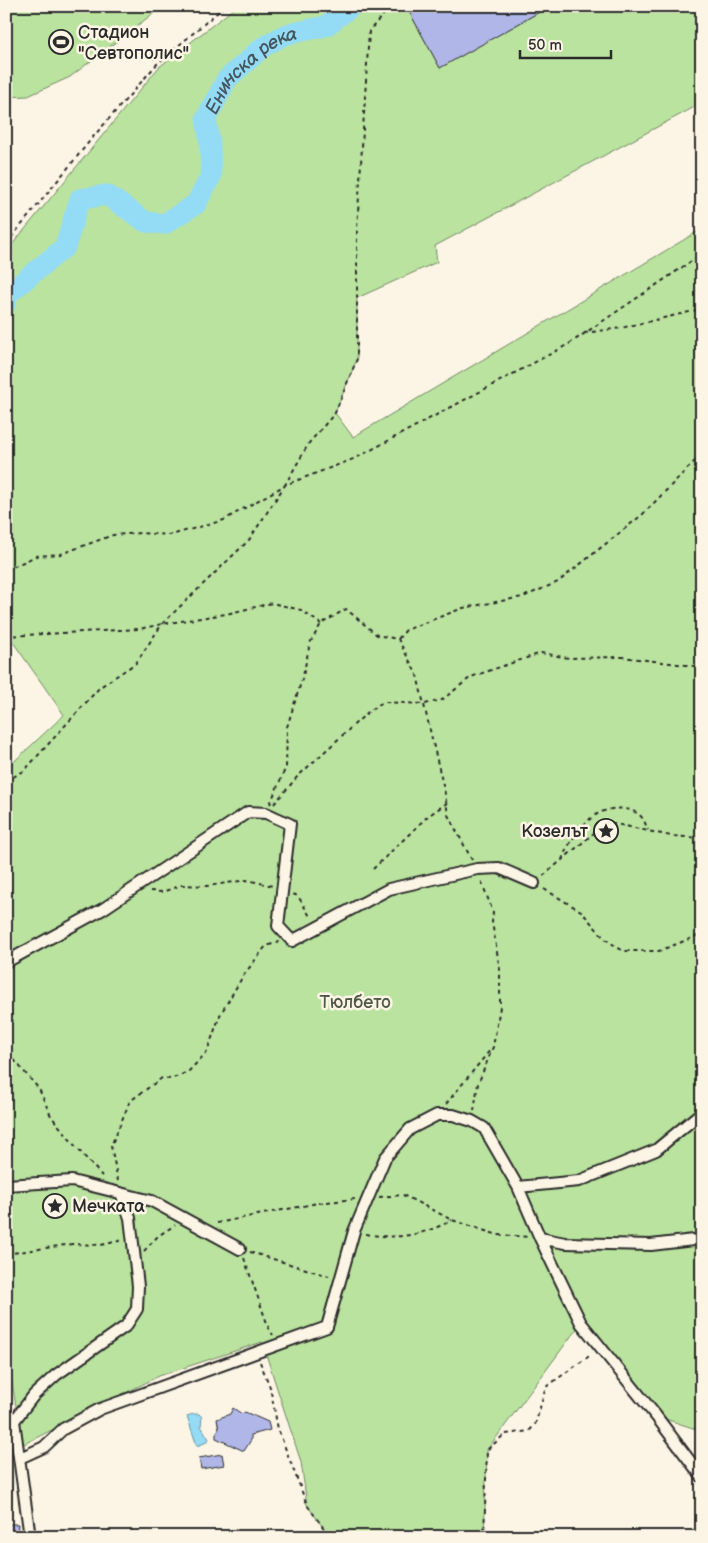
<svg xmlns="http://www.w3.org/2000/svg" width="708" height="1543" viewBox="0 0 708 1543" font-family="'Balsamiq Sans',sans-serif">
	<rect width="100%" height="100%" fill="#fcf5e5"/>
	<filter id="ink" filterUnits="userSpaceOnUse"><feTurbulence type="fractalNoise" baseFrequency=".02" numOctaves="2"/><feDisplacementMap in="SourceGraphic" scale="10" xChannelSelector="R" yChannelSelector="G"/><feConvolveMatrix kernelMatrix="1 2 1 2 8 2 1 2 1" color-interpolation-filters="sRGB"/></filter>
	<g filter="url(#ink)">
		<path fill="#bae39f" stroke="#728765" d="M6,6h157l-93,71 -42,19 -22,1z
			M237,6h169l34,61 110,-61h152v97l-267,143 2,16 -80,36v61l-22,54 18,24 349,-208v1202l-46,-15 -75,-93 -94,127 -3,87h-154l-23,-32 -6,-43 -39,-120 -103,34 -137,69 -12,-76 -4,2v-602l58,-54 -58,-83v-380l153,-185z"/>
		<path fill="#94dbf6" stroke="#6a95a5" d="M193,1414h6l3,3 -1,9 8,13 -2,3 -10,4 -10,-30z"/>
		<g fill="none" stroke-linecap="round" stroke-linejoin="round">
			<path stroke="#94dbf6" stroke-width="21" id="s1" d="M6,303l2,-9 57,-47 15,-48 27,-4 39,27 18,2 32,-20 15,-28 -1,-31 -4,-26 21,-40 36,-32 21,-12 42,-9 26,-20"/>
		</g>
		<path fill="#b0b7e8" stroke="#2b2b2b" d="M406,6h144l-110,62z
			M233,1408l9,6 3,-2 23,10 2,8 -19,5v5l-7,11 -28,-13v-5l3,-4 -2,-10 13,-5z
			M222,1454l2,11 -23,4 -2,-11z
			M6,1524h12l-1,13h-11z"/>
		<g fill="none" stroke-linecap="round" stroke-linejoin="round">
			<defs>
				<path id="street" d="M6,962l97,-53 145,-97 18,1 24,11 -12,102 14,15 97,-52 88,-20 22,-1 35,15
					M6,1185l66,-4 80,20 88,48
					M518,1187l61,-6 77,-31 46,-38
					M540,1238l25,5 86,2 51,-6
					M20,1458l24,-11 19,-18 37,-20 227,-82 27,-96 31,-73 25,-29 27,-14h16l19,6 12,7 34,59 22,51 41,85 75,93 46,61
					M30,1537l-16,-116 20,-26 22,-20 70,-49 11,-17 1,-23 -8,-68 -9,-25"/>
			</defs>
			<use href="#street" stroke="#2b2b2b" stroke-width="14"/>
			<path stroke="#2b2b2b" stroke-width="2" stroke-dasharray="4 4" stroke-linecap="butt" d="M6,244l87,-107 64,-73 68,-58
				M584,333l37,-5 81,-19
				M6,570l30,-14 25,-2 52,-19 28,-2 30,2 53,-15 61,-35 24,-42 26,-30 22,-54v-130l12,-198 22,-25
				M6,636l133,-7 23,-5 64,-10 46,-11 29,7 20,14
				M398,639l8,-9 57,-22 60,-11 35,-15 85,-68 53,-54 6,-3
				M6,781l18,-10 76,-84 36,-24 26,-39 87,-84 36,-55 71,-27 213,-114 133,-90
				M270,804l16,-37 1,-40 16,-51 7,-33 11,-19 25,-15 31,26 21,4 19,36 28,119 3,21 24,45
				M274,804l24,-28 70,-64 15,-10 42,2 17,-4 29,-23 70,-24 28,5 54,-1 79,10
				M562,860c4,-14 18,-32 28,-41 13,-12 42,-16 53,0 2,3 3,7 5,11
				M373,869l55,-53 19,-13
				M543,876l64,-54 64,14 31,2
				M544,889l37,22 24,28 18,12h36l43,-17
				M150,891l12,1 20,-7 25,1 40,-6 26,6
				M293,894l5,2 13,22
				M6,1057l9,4 24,28 12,27 25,31 26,29
				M446,1104l45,-55
				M474,1111l4,-27 15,-37 7,-40v-37l-8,-48 1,-10 -12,-32
				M118,1181l-7,-35 19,-45 32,-23 9,1 17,-7 19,-20 13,-37 23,-39 23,-30 13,-4
				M379,1197l24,-2 49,25 46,15 31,2
				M217,1223l101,-20 37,-4
				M366,1234c32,6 58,1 86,-14
				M144,1251l14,-15 17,-11
				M250,1252l79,24
				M6,1254l66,-10 29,1 22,-5
				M244,1258l25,71 4,6
				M260,1362l10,25 8,42 29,76 23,32
				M484,1537l3,-87 18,-16 24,-3 6,-6 11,-38 46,-33"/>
			<use href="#street" stroke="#fcf5e5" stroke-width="10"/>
		</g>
	</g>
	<defs>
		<symbol id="stadium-ring" viewBox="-11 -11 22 22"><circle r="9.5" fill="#fcf5e5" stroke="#2b2b2b" stroke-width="1.5"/><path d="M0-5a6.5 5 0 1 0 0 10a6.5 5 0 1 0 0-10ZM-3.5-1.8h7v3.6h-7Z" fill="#2b2b2b"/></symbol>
		<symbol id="sight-ring" viewBox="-11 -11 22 22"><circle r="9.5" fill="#fcf5e5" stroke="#2b2b2b" stroke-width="1.5"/><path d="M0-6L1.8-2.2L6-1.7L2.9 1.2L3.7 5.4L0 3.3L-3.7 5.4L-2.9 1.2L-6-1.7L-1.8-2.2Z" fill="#2b2b2b"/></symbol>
	</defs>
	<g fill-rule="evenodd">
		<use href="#stadium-ring" x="47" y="28" width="28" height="28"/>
		<use href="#sight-ring" x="592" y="817" width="28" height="28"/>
		<use href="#sight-ring" x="41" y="1192" width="28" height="28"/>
	</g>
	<g text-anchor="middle" stroke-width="5" stroke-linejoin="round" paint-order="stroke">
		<g font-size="18" fill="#2b2b2b" stroke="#fcf5e5" text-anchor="start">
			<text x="78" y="38">Стадион<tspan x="78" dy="21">"Севтополис"</tspan></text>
			<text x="588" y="837" text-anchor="end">Козелът</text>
			<text x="72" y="1212">Мечката</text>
		</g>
		<g font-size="18" fill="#4f5948" stroke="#fcf5e5">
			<text x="355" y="1008">Тюлбето</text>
		</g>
		<g font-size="19" font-style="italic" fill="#45575e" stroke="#fcf5e5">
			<text dy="7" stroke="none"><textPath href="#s1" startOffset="422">Енинска река</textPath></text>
		</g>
	</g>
	<rect width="708" height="1543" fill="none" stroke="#fcf5e5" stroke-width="25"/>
	<rect x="12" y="12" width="683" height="1518" fill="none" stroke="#2b2b2b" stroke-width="2" filter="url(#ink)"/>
	<path d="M520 50v8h91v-8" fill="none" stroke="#2b2b2b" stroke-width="2.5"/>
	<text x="528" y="50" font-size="15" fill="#2b2b2b" stroke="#fcf5e5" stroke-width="4" paint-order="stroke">50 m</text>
</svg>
